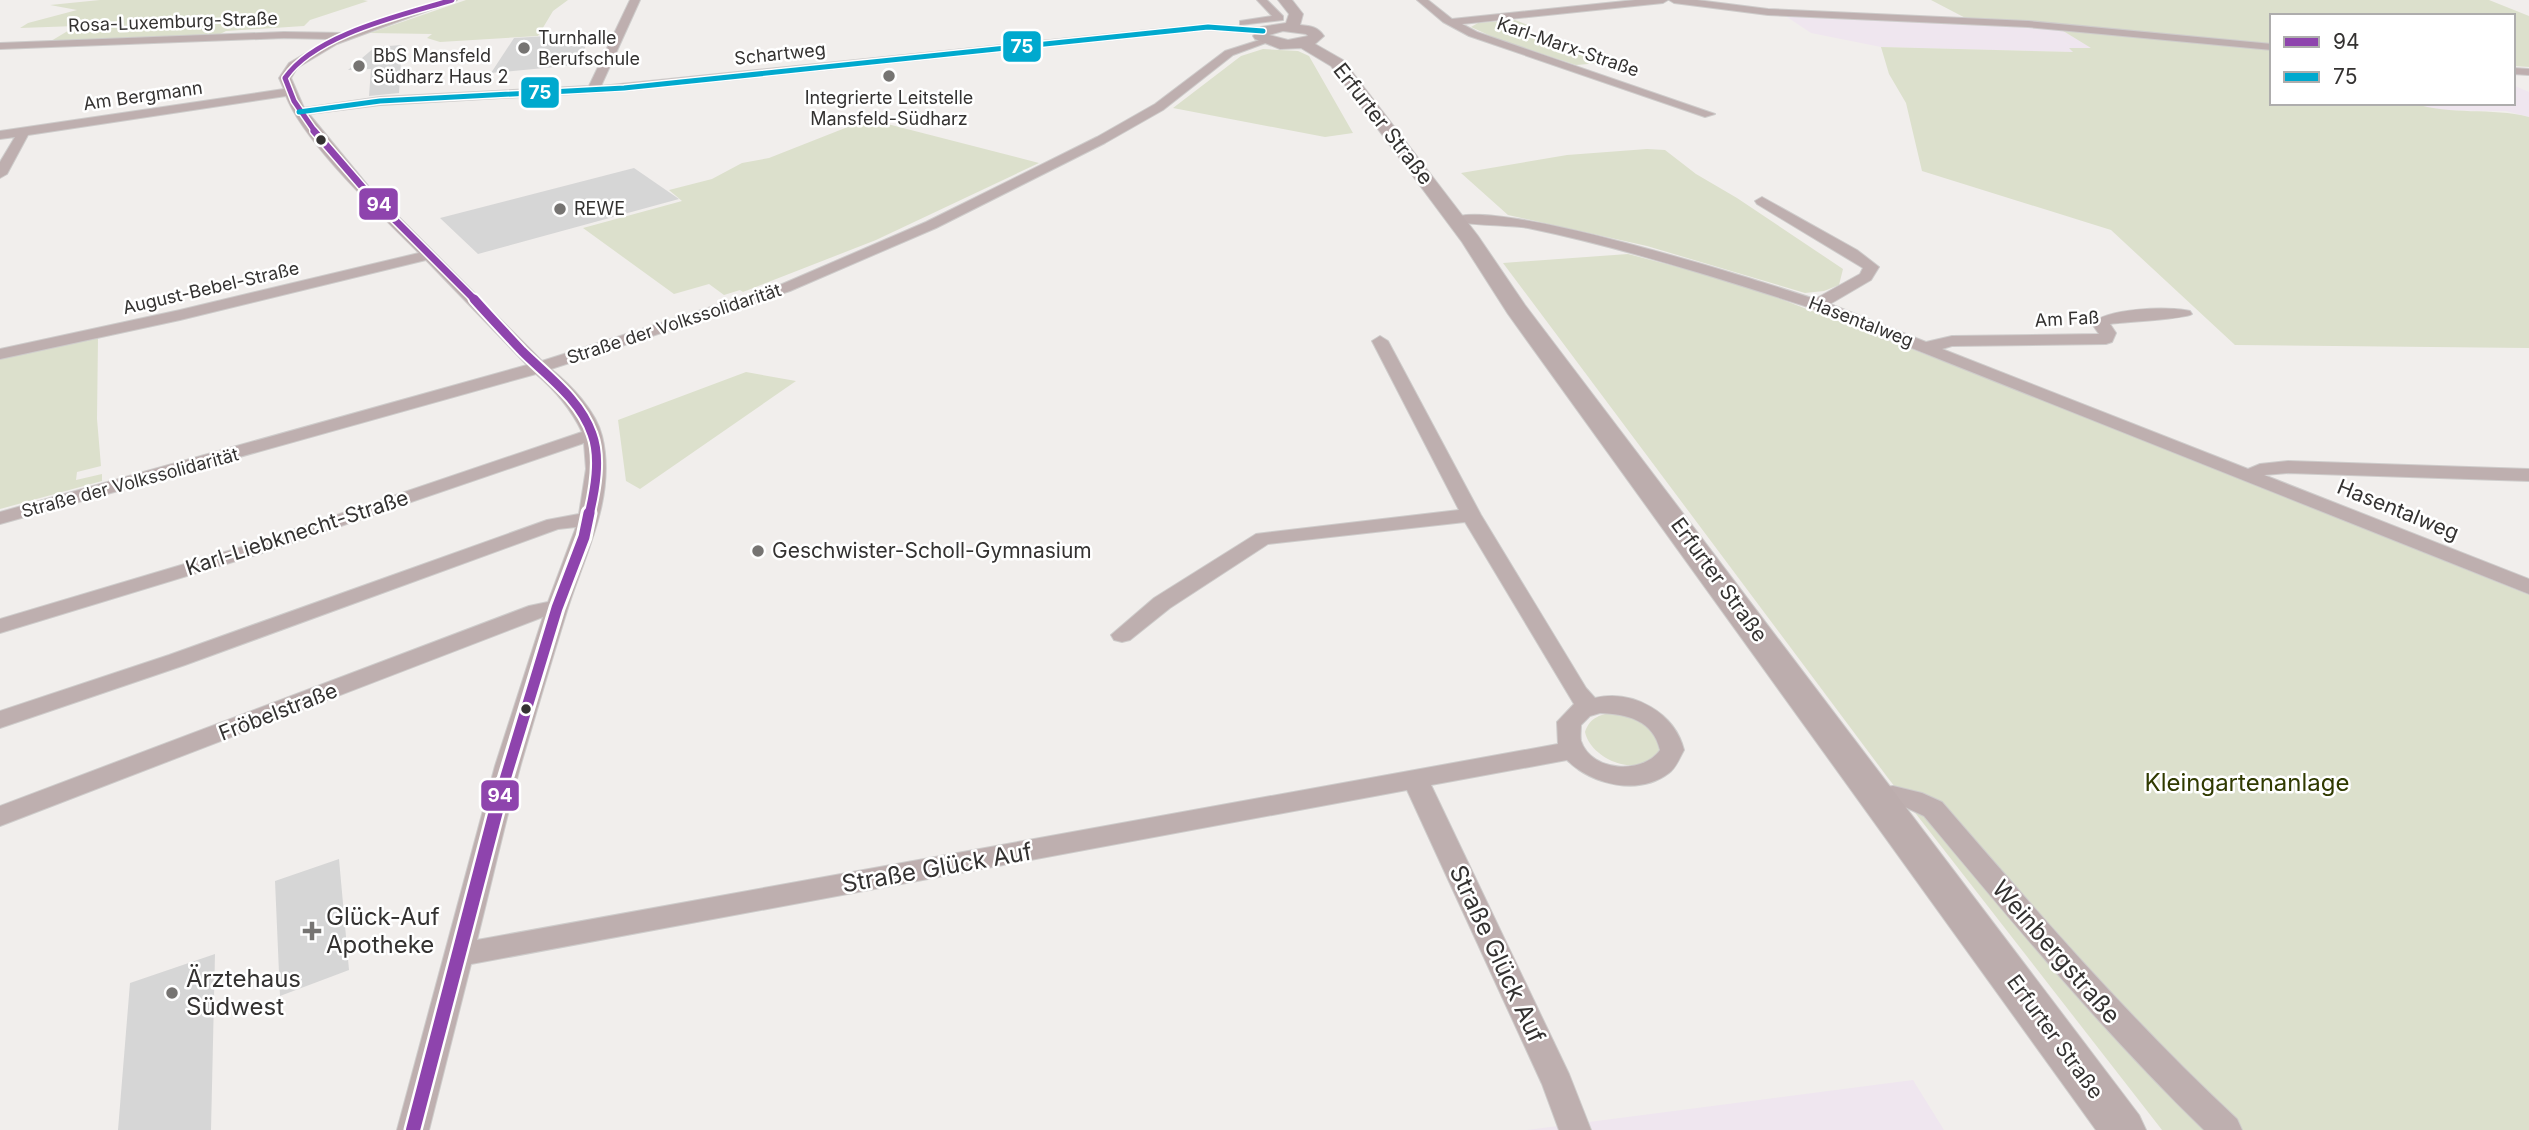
<svg xmlns="http://www.w3.org/2000/svg" width="2529" height="1130" viewBox="0 0 2529 1130" font-family="Inter,sans-serif">
	<rect width="100%" height="100%" fill="#f1eeec"/>
	<path fill="#efe6ef" d="M1784,15l276,14 32,19 -21,1 4,3 -194,-5 -70,-14z
		M2513,85l16,7v25l-23,-6 -72,-1 -21,-7h100z
		M1913,1080l31,50h-417z"/>
	<path fill="#dce0cc" d="M100,0h263l5,1 -58,19 -6,6 -78,5 -6,3 -169,7 25,-15 -56,2 8,-5 49,-13 -27,-5z
		M466,0h102l-15,11 -15,25 -98,6 -13,-4 5,-4 -62,-1z
		M1931,0h558l40,16v51l-16,-1v-50h-241v87h141c38,13 78,4 116,14v231l-294,-3 -124,-115 -189,-59 -16,-68 -17,-29 -8,-27 192,5 -4,-4h22l-31,-19 -85,-6z
		M1515,20l16,6 -14,4 84,33 -25,2 -81,-27 -24,-11 7,-4z
		M1263,49l35,2 11,5 44,77 -28,4 -152,-29 68,-52z
		M868,119l171,44 -163,77 -133,52 -3,-2 -16,5 -15,-11 -35,10 -91,-66 99,-27 -13,-11 43,-11 30,-16 27,-5z
		M1647,149l18,1 31,24 41,24 106,71 -4,16 -15,6 -19,2 -158,-47 -139,-31 -47,-42 106,-18z
		M1628,254l111,29 326,125 464,187v535h-367l-274,-352 -385,-515z
		M98,338l-1,81 4,47 -24,6 -1,8 26,-6v7l-102,28v-151z
		M746,372l50,9 -156,108 -14,-8 -8,-61z
		M1617,712l25,7 19,25c-9,38 -69,20 -76,-12 5,-15 16,-18 32,-20z"/>
	<path fill="#d6d6d6" d="M565,35l-2,2 28,-1 -15,29 -85,8 23,-35z
		M402,45l-3,48 -30,3 2,-27 -23,1 27,-23z
		M634,168l45,31 -201,55 -38,-36z
		M339,859l10,111 -69,26 -5,-115z
		M215,954l-4,176h-93l12,-147z"/>
	<g fill="none" stroke-linecap="round" stroke-linejoin="round">
		<defs>
			<path id="street" d="M442,0h15l-120,44 -40,24 -6,10 13,30 76,-11 209,-11 41,-86h10l-39,86 607,-62 55,4 5,3 -5,3 -55,-4 -584,61 -244,14 -71,9 60,73 173,174 238,-76 146,-63 171,-85 58,-33 70,-53 41,-13 5,3 -38,14 -70,55 -58,33 -169,85 -146,63 -239,78c20,16 45,42 51,67 15,61 -18,120 -35,175 -16,51 -31,102 -46,153 -16,58 -29,117 -44,176l1081,-196 -1,-22 17,-18 -109,-182 -197,22 -98,64 -40,32 -8,2 -8,-2 -3,-5 43,-37 102,-64 203,-24 -87,-169 8,-5 8,5 93,174 105,173 9,10c38,-9 80,15 89,52 -4,7 -8,18 -15,23 -30,23 -77,12 -102,-13l-136,25 138,289 22,56h-32l-17,-46 -135,-294 -936,174 -42,166h-32l98,-364 48,-149 -543,209v-20l529,-200 19,-4 28,-75 -18,2 -373,136 -185,63v-17l169,-56 378,-135 32,-6 7,-45 -2,-26 -325,111 -259,79v-14l245,-73 337,-114c-11,-23 -26,-41 -46,-58l-536,150v-12l527,-147 -101,-105 -246,60 -180,39v-10l180,-39 239,-57c-39,-39 -114,-109 -133,-157l-258,39 -21,39 -7,4v-16l15,-25 -15,2v-8l284,-42 -5,-11 10,-15 41,-24 -46,-1 -284,11v-6l284,-11 60,1zM1600,713c27,1 53,7 60,37 -16,24 -68,23 -79,-9 -1,-5 0,-11 0,-16l9,-9z
				M1257,0h10l16,16v4l-43,5v-4l32,-5z
				M1417,0h11l24,19 183,-19h33l-5,3 -201,21 15,8 238,82 -10,3 -236,-81 -26,-14z
				M1669,0h28l71,9 260,12 244,23v6l-244,-23 -260,-12 -94,-12z
				M2513,68l16,1v6l-16,-1z
				M1762,197l95,53 22,17 -8,13 -41,24 96,38 26,-6 147,-2 -7,-10c13,-16 78,-18 98,-13l2,3c-6,5 -68,8 -82,10l6,9 -4,9 -6,2 -154,2 -10,3 306,120 12,-5 28,-3 241,8v12l-241,-8 -24,2 265,104v15l-718,-286c-93,-30 -187,-60 -283,-80 -15,-3 -73,-3 -78,-8 31,-28 316,63 365,79l45,-25 3,-6 -106,-64 -2,-3z
				M1893,786l29,7 20,9c95,110 189,218 295,317l5,11h-38c-101,-98 -190,-206 -280,-314l-19,-9 -36,-4 -4,-7 4,-7z"/>
			<path id="secondary" d="M1278,0h14l11,14 -3,11c11,1 18,2 24,11l-9,8 28,16 135,176 47,69 614,810 7,15h-50l-588,-816 -46,-72 -131,-176 -30,-18 -21,1 -25,-10 -2,-3 8,-9 25,-4 3,-9zM1283,31l23,3 2,2 -20,4 -19,-5z"/>
		</defs>
		<use href="#street" stroke="#cecccb" stroke-width="2"/>
		<use href="#secondary" stroke="#cecccb" stroke-width="2"/>
		<use href="#street" fill="#beafaf" fill-rule="evenodd"/>
		<use href="#secondary" fill="#bcadad" fill-rule="evenodd"/>
		<defs>
			<path id="bus-1-far4" d="M316,133l-22,-32 -9,-23c30,-44 118,-63 167,-78"/>
			<path id="bus-1-far3" d="M314,131l51,59 111,111"/>
			<path id="bus-1-far2" d="M474,299c16,18 32,35 48,52 25,25 58,48 70,83 9,24 3,56 -3,81"/>
			<path id="bus-1-far1" d="M503,786l54,-178 27,-71 5,-24"/>
			<path id="bus-1" d="M413,1130l90,-346"/>
			<path id="bus-2" d="M299,112l81,-11 244,-13 584,-61 55,4"/>
		</defs>
		<use href="#bus-1-far4" stroke="#fff" stroke-width="8"/>
		<use href="#bus-1-far3" stroke="#fff" stroke-width="10"/>
		<use href="#bus-1-far2" stroke="#fff" stroke-width="13"/>
		<use href="#bus-1-far1" stroke="#fff" stroke-width="17"/>
		<use href="#bus-1" stroke="#fff" stroke-width="19"/>
		<use href="#bus-2" stroke="#fff" stroke-width="8"/>
		<use href="#bus-1-far4" stroke="#8e44ad" stroke-width="5"/>
		<use href="#bus-1-far3" stroke="#8e44ad" stroke-width="7"/>
		<use href="#bus-1-far2" stroke="#8e44ad" stroke-width="9"/>
		<use href="#bus-1-far1" stroke="#8e44ad" stroke-width="11"/>
		<use href="#bus-1" stroke="#8e44ad" stroke-width="14"/>
		<use href="#bus-2" stroke="#00a9ce" stroke-width="5"/>
	</g>
	<g fill="#767472" stroke="#fff" stroke-width="2.5">
		<circle cx="524" cy="48" r="7"/>
		<circle cx="359" cy="66" r="7"/>
		<circle cx="889" cy="76" r="7"/>
		<circle cx="560" cy="209" r="7"/>
		<circle cx="758" cy="551" r="7"/>
		<path d="M308.5 920.5h7v7h7v7h-7v7h-7v-7h-7v-7h7z"/>
		<circle cx="172" cy="993" r="7"/>
	</g>
	<g fill="#343231" stroke="#fff" stroke-width="2.5">
		<circle cx="321" cy="140" r="6"/>
		<circle cx="526" cy="709" r="6"/>
	</g>
	<g text-anchor="middle" stroke-width="5" stroke-linejoin="round" paint-order="stroke">
		<g font-size="18" fill="#343231" stroke="#fff">
			<text transform="translate(173 22) rotate(-2)" y="6">Rosa-Luxemburg-Straße</text>
			<text transform="translate(1568 47) rotate(19)" y="6">Karl-Marx-Straße</text>
			<text transform="translate(780 54) rotate(-6)" y="6">Schartweg</text>
			<text transform="translate(143 96) rotate(-8)" y="6">Am Bergmann</text>
			<text transform="translate(211 288) rotate(-13)" y="6">August-Bebel-Straße</text>
			<text transform="translate(2067 319) rotate(-3)" y="6">Am Faß</text>
			<text transform="translate(1861 322) rotate(21)" y="6">Hasentalweg</text>
			<text transform="translate(674 324) rotate(-18)" y="6">Straße der Volkssolidarität</text>
			<text transform="translate(130 483) rotate(-15)" y="6">Straße der Volkssolidarität</text>
		</g>
		<g font-size="18" fill="#343231" stroke="#fff" text-anchor="start">
			<text x="538" y="44">Turnhalle<tspan x="538" dy="21">Berufschule</tspan></text>
			<text x="373" y="62">BbS Mansfeld<tspan x="373" dy="21">Südharz Haus 2</tspan></text>
			<text x="889" y="104" text-anchor="middle">Integrierte Leitstelle<tspan x="889" dy="21">Mansfeld-Südharz</tspan></text>
			<text x="574" y="215">REWE</text>
		</g>
		<g font-size="21" fill="#343231" stroke="#fff">
			<text transform="translate(1383 124) rotate(52)" y="7">Erfurter Straße</text>
			<text transform="translate(2398 510) rotate(22)" y="7">Hasentalweg</text>
			<text transform="translate(297 533) rotate(-18)" y="7">Karl-Liebknecht-Straße</text>
			<text transform="translate(1719 580) rotate(54)" y="7">Erfurter Straße</text>
			<text transform="translate(278 712) rotate(-21)" y="7">Fröbelstraße</text>
			<text transform="translate(2055 1037) rotate(54)" y="7">Erfurter Straße</text>
		</g>
		<g font-size="21" fill="#343231" stroke="#fff" text-anchor="start">
			<text x="772" y="558">Geschwister-Scholl-Gymnasium</text>
		</g>
		<g font-size="24" fill="#303a00" stroke="#fff">
			<text x="2247" y="791">Kleingartenanlage</text>
		</g>
		<g font-size="24" fill="#343231" stroke="#fff">
			<text transform="translate(937 868) rotate(-10)" y="8">Straße Glück Auf</text>
			<text transform="translate(2056 952) rotate(49)" y="8">Weinbergstraße</text>
			<text transform="translate(1497 954) rotate(65)" y="8">Straße Glück Auf</text>
		</g>
		<g font-size="24" fill="#343231" stroke="#fff" text-anchor="start">
			<text x="326" y="925">Glück-Auf<tspan x="326" dy="28">Apotheke</tspan></text>
			<text x="186" y="987">Ärztehaus<tspan x="186" dy="28">Südwest</tspan></text>
		</g>
	</g>
	<g stroke="#fff" stroke-width="2.5">
		<rect x="1002" y="30" width="40" height="33" rx="7" fill="#00a9ce"/>
		<rect x="520" y="76" width="40" height="33" rx="7" fill="#00a9ce"/>
		<rect x="358" y="187" width="41" height="34" rx="7" fill="#8e44ad"/>
		<rect x="480" y="779" width="40" height="33" rx="7" fill="#8e44ad"/>
	</g>
	<g font-size="19" text-anchor="middle" font-weight="bold" fill="#fff">
		<text x="1022" y="53">75</text>
		<text x="540" y="99">75</text>
		<text x="379" y="211">94</text>
		<text x="500" y="802">94</text>
	</g>
	<rect x="2270" y="14" width="245" height="91" fill="#ffffff" stroke="#aeadad" stroke-width="2"/>
	<rect x="2284" y="37" width="35" height="10" fill="#8e44ad" stroke="#aeadad" stroke-width="2"/>
	<text x="2333" y="49" font-size="21" fill="#343231">94</text>
	<rect x="2284" y="72" width="35" height="10" fill="#00a9ce" stroke="#aeadad" stroke-width="2"/>
	<text x="2333" y="84" font-size="21" fill="#343231">75</text>
</svg>
